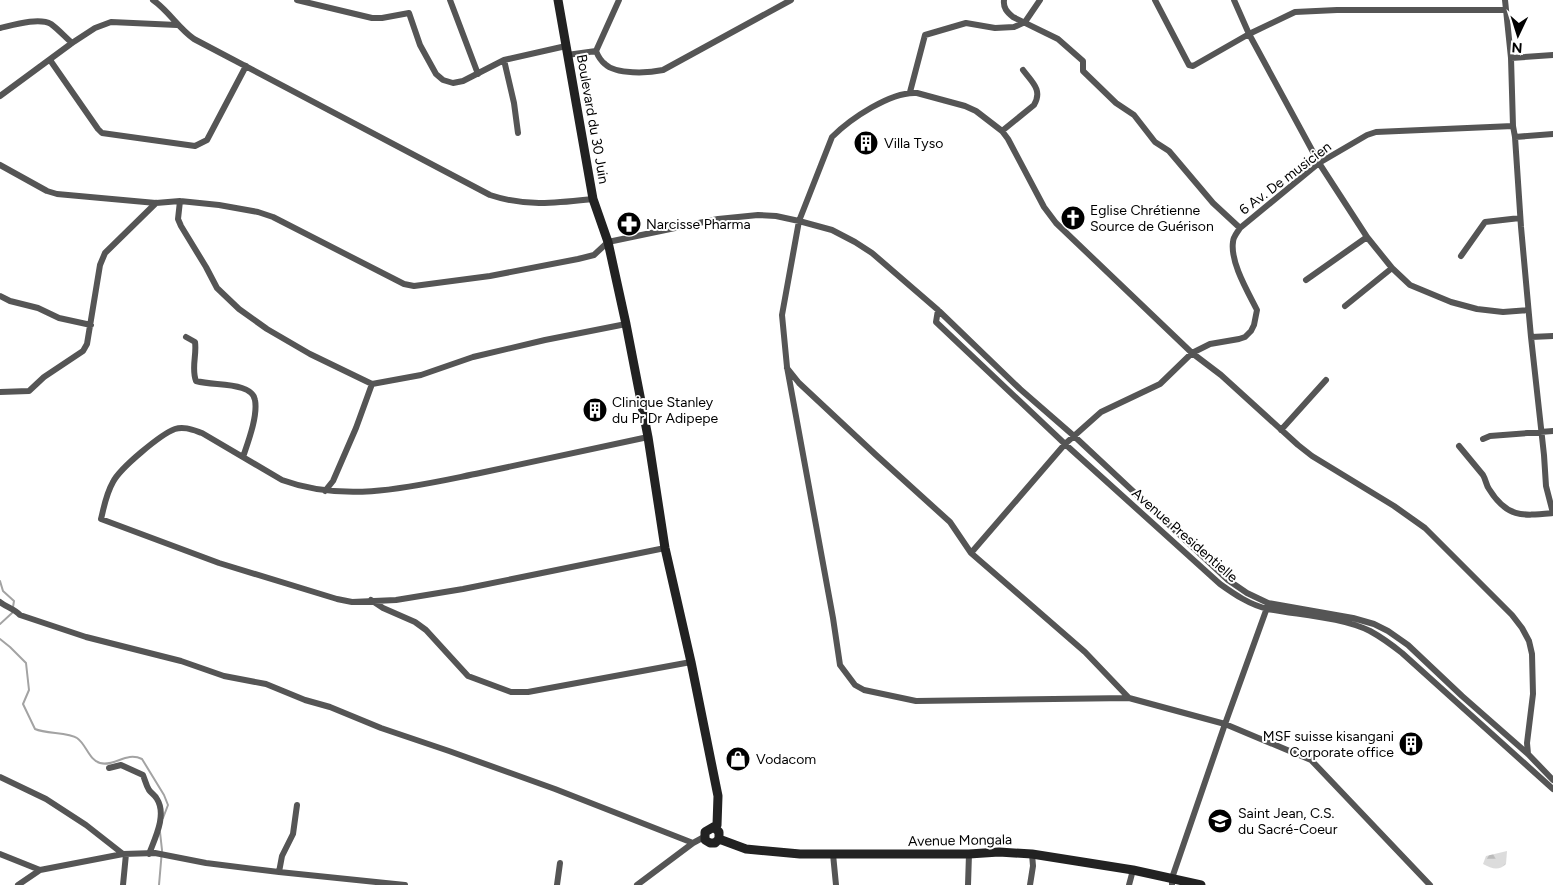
<svg xmlns="http://www.w3.org/2000/svg" width="1553" height="885" viewBox="0 0 1553 885" font-family="Figtree,sans-serif">
	<defs>
		<pattern id="forest-firs" width="22" height="20" patternUnits="userSpaceOnUse" patternTransform="scale(1.25)"><rect width="22" height="20" fill="#dcdcdc"/><path d="M5 1l3.5 6h-7zM16 11l3.5 6h-7z" fill="#bbb"/></pattern>
	</defs>
	<rect width="100%" height="100%" fill="#fff"/>
	<path fill="url(#forest-firs)" d="M1507,851l-1,13c-7,7 -14,5 -23,0l3,-8z"/>
	<g fill="none" stroke-linecap="round" stroke-linejoin="round">
		<path stroke="#a3a3a3" stroke-width="2" d="M0,581l3,10 11,10 -2,12 -12,11
			M0,639l10,8 16,16 3,27 -6,14 12,25c11,5 34,3 42,9 9,6 12,22 23,25 15,4 26,-12 42,-4l22,36 4,10 -5,13
			M159,885l3,-35 -2,-18"/>
		<path stroke="#555" stroke-width="6" d="M153,0c16,11 25,28 41,39l296,156c36,12 66,8 103,4
			M297,0l75,18h10l27,-5 11,32 16,29 7,6 10,3 10,-2 41,-21 62,-14
			M450,0l28,74
			M1004,0c-1,8 3,12 9,17l45,22 25,22v10l33,32 18,12 21,27 14,9 44,52 27,25
			M1155,0l34,65 4,1 56,-32 46,-22 42,-2h168
			M1234,0l15,34 70,129 48,74 25,31 18,17 41,17 26,7 26,3 25,-2
			M1505,0l6,58 2,68 2,11 6,90 10,110 13,118 2,31 7,27
			M0,28c13,-3 39,-11 51,-4 7,5 14,13 21,19
			M596,51l23,-51
			M567,55l29,-4c2,5 5,10 9,13 11,11 44,9 58,6l128,-70
			M1511,58l42,-3
			M50,60l48,69 4,4 93,13 12,-6 39,-74
			M504,60l10,43 4,30
			M910,92l15,-57 41,-12 29,5 19,-1 11,-5 15,-22
			M0,96l72,-53 23,-15 16,-6 66,3
			M1002,131l32,-26c9,-15 -2,-23 -11,-35
			M1515,137l38,-3
			M0,165l47,26 10,3 99,9 24,-2 39,4 39,7 15,5 131,67 10,2 76,-10 88,-17 16,-4 14,-13 110,-23 40,-4 18,1 23,5 33,9 23,12 17,11 66,57 82,79 54,47 154,144 19,13 21,10 85,15 21,6 14,7 20,14 54,51 66,58 25,26
			M180,201l-2,18 3,7 25,41 11,21 22,21 28,20 43,25 62,30 49,-9 52,-18 72,-17 81,-16
			M1461,256l24,-34 35,-4
			M1306,280l61,-43
			M0,296l10,5 28,7 21,10 32,7
			M1345,306l47,-38
			M938,310l-2,12 129,122 155,140c14,10 30,21 48,25 31,6 74,8 102,22 11,6 22,14 32,22l151,136
			M186,337l9,5c2,13 -4,26 1,39 15,4 31,2 46,7 6,2 12,5 13,12 3,16 -7,42 -12,57
			M1531,337l22,-1
			M787,368l12,15 77,72 74,67 21,31 114,99 44,46
			M0,392l29,-1 15,-14 39,-26 4,-7 13,-79 5,-12 51,-50
			M1281,430l45,-50
			M648,437c-56,12 -112,24 -168,36 -65,13 -133,31 -198,7l-80,-47c-9,-3 -18,-7 -27,-4 -14,5 -55,39 -62,53 -7,12 -9,25 -12,37l118,44 118,36 15,3 44,-2 67,-11 202,-41
			M1483,439l7,-3 63,-5
			M1459,446l24,29c3,5 3,10 6,14 18,29 33,27 64,24
			M325,491l8,-10 23,-53 16,-44
			M971,553l94,-109 36,-32 59,-28 32,-31 18,-9 29,-5 6,-2 6,-6 3,-6 3,-15c-9,-18 -27,-48 -24,-68 0,-5 4,-9 7,-14l79,-65 48,-28 9,-3 137,-6
			M371,600l12,8 32,14 11,8 42,46 43,16h17l163,-30
			M0,602c6,5 15,7 20,13l66,22 95,24 43,15 42,8 39,16 25,7 51,21 68,23 106,38 138,54
			M109,768l12,-3 22,10c2,5 3,10 6,15 2,3 6,5 8,9 10,16 -2,39 -8,55
			M0,777l46,22 40,26 37,29
			M0,854l40,16
			M833,854l3,31
			M279,872l3,-16 11,-22 4,-29
			M18,885l22,-15 83,-16 32,-1 51,10 73,9 126,13
			M123,885l3,-31
			M557,885l3,-22
			M637,885l56,-42 11,-6
			M968,885l1,-31
			M1030,885l3,-19 -1,-12
			M1129,885l4,-15
			M1172,885v-7l53,-154 43,-119
			M1430,885l-119,-125 -86,-36 -96,-26 -213,3 -52,-11 -9,-5 -15,-20 -7,-47 -46,-251 -5,-52 17,-94 33,-84c18,-18 59,-46 85,-44l48,13 11,5 26,20 6,8 36,68 12,16 136,130 29,22 77,70 14,11 82,50 31,22 87,87 10,13 7,13 3,13 1,40 -6,49 1,11"/>
		<path stroke="#222" stroke-width="9" d="M558,0l35,199 15,43 18,82 22,113 17,111 26,114 27,134 -1,29
			M717,825l-2,3 4,4v7l-4,4h-5l-5,-3v-8z
			M719,839l27,10 54,5h169l30,-2 33,2 101,16 68,15"/>
	</g>
	<defs>
		<symbol id="building-disc" viewBox="-11 -11 22 22"><circle r="9.5" fill="#000" stroke="#fff"/><path d="M-4-6H4V6H1V3H-1V6H-4ZM-2.5-4.3h1.7v1.8h-1.7ZM.8-4.3h1.7v1.8H.8ZM-2.5-1h1.7V.8h-1.7ZM.8-1h1.7V.8H.8Z" fill="#fff"/></symbol>
		<symbol id="church-disc" viewBox="-11 -11 22 22"><circle r="9.5" fill="#000" stroke="#fff"/><path d="M-1.2-6h2.4v3.5h3.3v2.4h-3.3V6h-2.4V-.1h-3.3v-2.4h3.3Z" fill="#fff"/></symbol>
		<symbol id="pharmacy-disc" viewBox="-11 -11 22 22"><circle r="9.5" fill="#000" stroke="#fff"/><path d="M-2-6h4v4h4v4h-4v4h-4v-4h-4v-4h4Z" fill="#fff"/></symbol>
		<symbol id="shop-disc" viewBox="-11 -11 22 22"><circle r="9.5" fill="#000" stroke="#fff"/><path d="M-5-2.5h2.3a2.7 3.5 0 0 1 5.4 0H5L5.5 6h-11ZM-1.5-2.5h3a1.5 2.3 0 0 0-3 0Z" fill="#fff"/></symbol>
		<symbol id="school-disc" viewBox="-11 -11 22 22"><circle r="9.5" fill="#000" stroke="#fff"/><path d="M0-5L7-2L0 1L-7-2ZM-4 1L0 2.5L4 1V4Q0 6-4 4Z" fill="#fff"/></symbol>
	</defs>
	<g fill-rule="evenodd">
		<use href="#building-disc" x="852" y="129" width="28" height="28"/>
		<use href="#church-disc" x="1059" y="204" width="28" height="28"/>
		<use href="#pharmacy-disc" x="615" y="210" width="28" height="28"/>
		<use href="#building-disc" x="581" y="396" width="28" height="28"/>
		<use href="#building-disc" x="1397" y="730" width="28" height="28"/>
		<use href="#shop-disc" x="724" y="745" width="28" height="28"/>
		<use href="#school-disc" x="1206" y="807" width="28" height="28"/>
	</g>
	<g text-anchor="middle" stroke-width="4" stroke-linejoin="round" paint-order="stroke">
		<g font-size="14" fill="#000" stroke="#fff">
			<text transform="translate(593 119) rotate(80)" y="5">Boulevard du 30 Juin</text>
			<text transform="translate(1285 178) rotate(-37)" y="5">6 Av. De musicien</text>
			<text transform="translate(1185 535) rotate(41)" y="5">Avenue Presidentielle</text>
			<text transform="translate(960 840) rotate(-1)" y="5">Avenue Mongala</text>
		</g>
		<g font-size="14" fill="#000" stroke="#fff" text-anchor="start">
			<text x="884" y="148">Villa Tyso</text>
			<text x="1090" y="215">Eglise Chrétienne<tspan x="1090" dy="16">Source de Guérison</tspan></text>
			<text x="646" y="229">Narcisse Pharma</text>
			<text x="612" y="407">Clinique Stanley<tspan x="612" dy="16">du Pr Dr Adipepe</tspan></text>
			<text x="1394" y="741" text-anchor="end">MSF suisse kisangani<tspan x="1394" dy="16">Corporate office</tspan></text>
			<text x="756" y="764">Vodacom</text>
			<text x="1238" y="818">Saint Jean, C.S.<tspan x="1238" dy="16">du Sacré-Coeur</tspan></text>
		</g>
	</g>
	<g transform="translate(1518 35) rotate(184)" stroke="#ffffff" stroke-width="4" paint-order="stroke">
	<path d="M0-4L9 19L0 12L-9 19Z" fill="#000000"/>
	<text y="-8" font-size="14" font-weight="bold" text-anchor="middle" fill="#000000">N</text>
	</g>
</svg>
